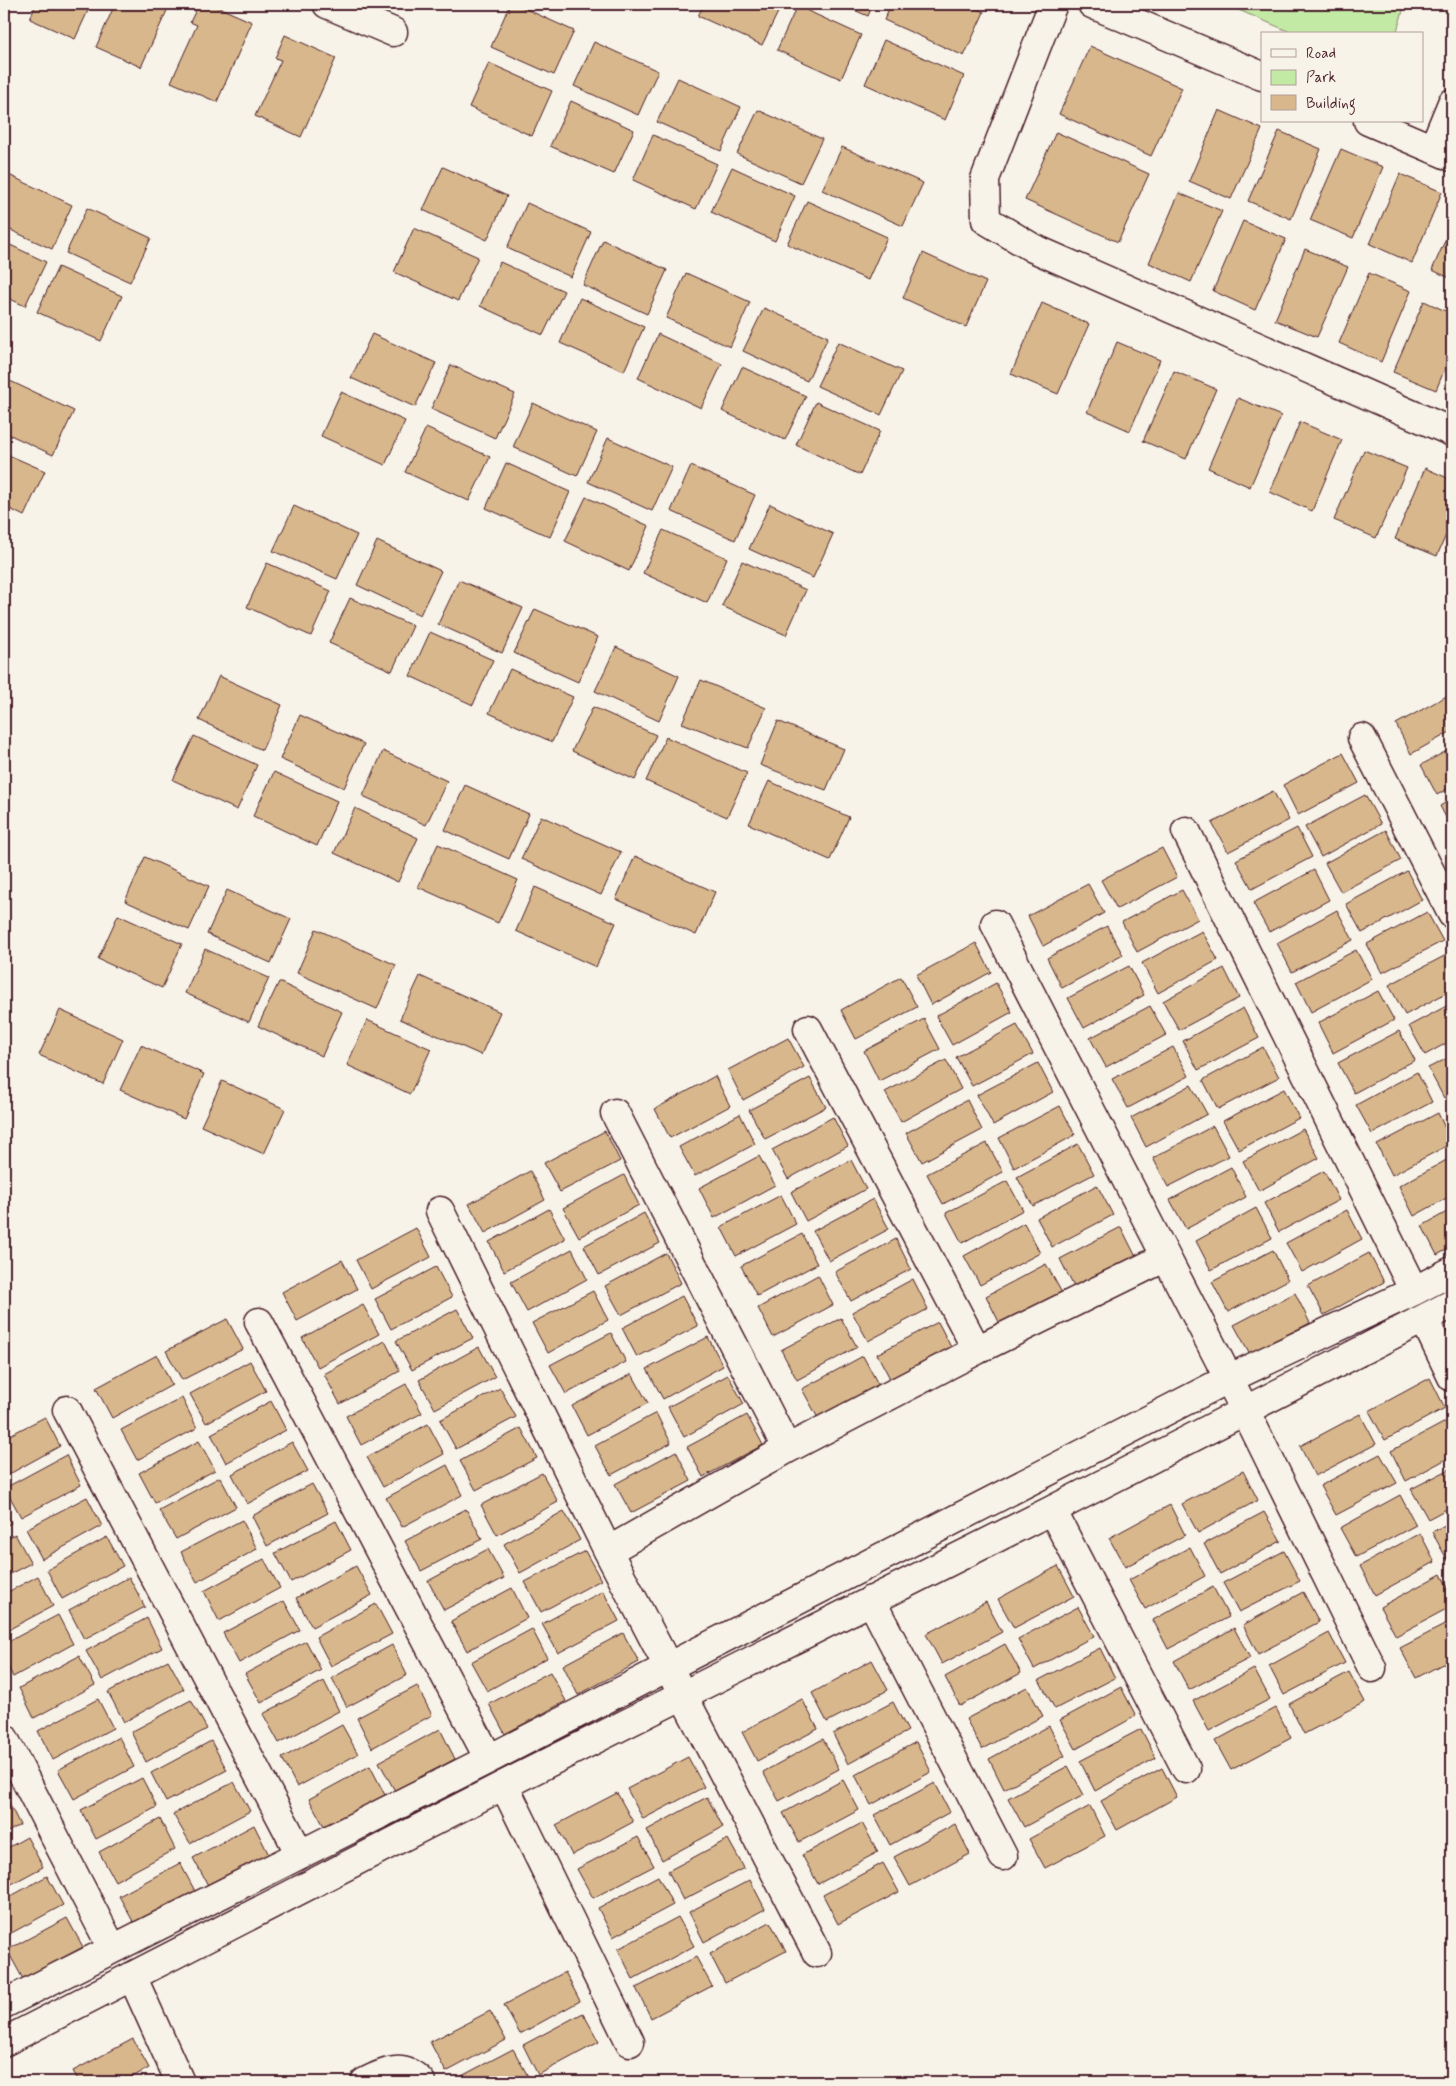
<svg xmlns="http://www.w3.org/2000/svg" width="1456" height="2086" viewBox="0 0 1456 2086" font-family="Mynerve,sans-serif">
	<rect width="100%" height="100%" fill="#f7f3e8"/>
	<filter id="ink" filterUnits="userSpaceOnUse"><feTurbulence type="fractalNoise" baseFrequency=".02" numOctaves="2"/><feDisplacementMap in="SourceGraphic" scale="10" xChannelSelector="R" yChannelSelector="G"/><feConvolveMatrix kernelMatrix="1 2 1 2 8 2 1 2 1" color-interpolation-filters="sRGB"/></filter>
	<g filter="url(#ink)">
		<path fill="#c3eaa5" stroke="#868468" d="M1236,4h169l-9,30h-101l-61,-26z"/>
		<path fill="#d7b78b" stroke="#4a1f2b" d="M36,4h55l-16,35 -45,-20z
			M115,4h55l-29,63 -45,-20z
			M199,4h12l41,18 -35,80 -46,-20 26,-57 -7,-3z
			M510,4h5l59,27 -20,44 -63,-28z
			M704,4h78l-20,41 -64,-29z
			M840,4h33l-5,12z
			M891,4h74l19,8 -20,44 -80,-36z
			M797,6l64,29 -20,44 -64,-29z
			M285,35l51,23 -35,79 -46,-21 26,-56 -6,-2z
			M884,40l80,36 -19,44 -80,-36z
			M594,42l64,29 -20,44 -64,-29z
			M1090,46l92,42 -31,68 -92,-42z
			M489,63l63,28 -20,45 -63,-29z
			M678,78l63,29 -20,44 -64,-29z
			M571,101l63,29 -20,44 -64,-28z
			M758,110l64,29 -21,44 -64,-29z
			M1219,110l43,19 -31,70 -42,-18z
			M1279,131l42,18 -30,70 -43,-18z
			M1056,132l93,42 -31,68 -93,-42z
			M653,135l64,29 -21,45 -63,-29z
			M842,147l81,36 -20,43 -81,-36z
			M1341,149l42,18 -30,71 -43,-18z
			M443,167l64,29 -20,44 -64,-30z
			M732,167l63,29 -20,45 -64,-29z
			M1400,174l42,18 -30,71 -42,-19z
			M9,175l63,30 -20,44 -48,-22v-41z
			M1179,193l43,18 -31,71 -42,-19z
			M807,201l80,36 -19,43 -81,-36z
			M527,203l64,29 -20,45 -64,-29z
			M87,208l64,30 -21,44 -64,-29z
			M1243,221l43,18 -31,71 -42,-19z
			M1452,225v54l-20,-9z
			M414,228l64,29 -20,44 -64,-29z
			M603,240l64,30 -20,44 -64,-29z
			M4,242l42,20 -21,44 -21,-10z
			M1305,249l43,18 -31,70 -42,-17z
			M923,253l63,29 -20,45 -63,-29z
			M500,262l64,29 -21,44 -63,-29z
			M58,267l64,29 -21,45 -64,-29z
			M686,273l64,29 -20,45 -64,-29z
			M1369,273l42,18 -30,71 -42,-19z
			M580,298l64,29 -20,44 -64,-28z
			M1424,301l28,13v38l-16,38 -43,-18z
			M1042,303l47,21 -31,70 -47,-20z
			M764,308l64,29 -21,44 -64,-30z
			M372,334l64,29 -21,44 -64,-29z
			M658,334l64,30 -21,44 -63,-30z
			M838,342l64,29 -21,44 -64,-29z
			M1117,342l43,18 -30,71 -43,-19z
			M451,365l64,29 -20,44 -64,-29z
			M742,367l64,29 -21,44 -63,-29z
			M1174,371l42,18 -30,70 -43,-18z
			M10,381l64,30 -21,44 -49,-23v-38z
			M341,392l64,29 -20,44 -64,-29z
			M1238,398l43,18 -31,71 -42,-19z
			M816,402l64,29 -20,44 -64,-30z
			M533,403l64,29 -20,44 -64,-29z
			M1300,422l42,18 -30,71 -42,-19z
			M426,428l64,29 -21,44 -64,-29z
			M608,438l64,29 -20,44 -64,-29z
			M1364,450l43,18 -31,70 -42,-18z
			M4,453l41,18 -21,45 -20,-10z
			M506,463l64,29 -20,45 -64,-29z
			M691,466l64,29 -20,45 -64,-29z
			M1425,468l27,12v41l-15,35 -42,-17z
			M586,497l63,29 -20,45 -64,-30z
			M770,504l63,30 -20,44 -64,-29z
			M294,506l63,29 -20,44 -64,-28z
			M663,530l64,28 -20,45 -64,-30z
			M377,541l64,30 -21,44 -63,-30z
			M742,561l64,29 -20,45 -64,-29z
			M267,563l64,28 -20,45 -64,-29z
			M459,580l64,28 -21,45 -64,-29z
			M350,598l63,28 -21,45 -63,-28z
			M535,609l63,28 -20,45 -64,-29z
			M430,632l63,28 -20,45 -63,-29z
			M616,647l63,29 -20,45 -64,-30z
			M510,669l63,28 -21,45 -63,-29z
			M219,676l63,29 -20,45 -63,-30z
			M701,680l65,28 -18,40 -66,-25z
			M1452,693v38l-41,23 -15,-30z
			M593,707l63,28 -21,45 -63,-29z
			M300,715l64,29 -20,44 -64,-29z
			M778,721l66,28 -18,41 -66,-25z
			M194,736l63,29 -20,45 -64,-30z
			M666,737l81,36 -20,44 -81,-36z
			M1452,748v38l-15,9 -16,-30z
			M383,751l64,30 -21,44 -63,-29z
			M1343,753l16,30 -61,32 -15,-30z
			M274,772l63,29 -20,45 -64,-30z
			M769,781l80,36 -19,43 -81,-36z
			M465,785l64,29 -20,45 -64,-29z
			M1273,791l16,29 -61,32 -16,-29z
			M1365,795l16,29 -60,33 -16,-30z
			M1452,799v30l-12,-23z
			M355,808l63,30 -20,44 -64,-29z
			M541,816l80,36 -20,43 -80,-36z
			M1297,828l15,29 -60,32 -16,-29z
			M1386,830l15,30 -60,32 -16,-29z
			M438,844l80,36 -20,43 -80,-36z
			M1162,848l15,29 -60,32 -16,-29z
			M635,856l80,36 -19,43 -80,-36z
			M145,857l64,29 -20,44 -64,-29z
			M1314,870l15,30 -60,32 -16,-29z
			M1407,871l15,29 -60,33 -16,-29z
			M1088,884l16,29 -61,33 -15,-30z
			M535,887l81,36 -20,44 -80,-36z
			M227,890l64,29 -20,44 -64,-29z
			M1182,890l16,29 -61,33 -15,-30z
			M1337,910l16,30 -61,32 -15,-29z
			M1427,912l16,29 -61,32 -15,-29z
			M118,915l64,29 -20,44 -64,-29z
			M1107,926l16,29 -61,33 -15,-30z
			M316,929l80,36 -19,44 -80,-36z
			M1202,931l16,29 -60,33 -16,-30z
			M976,943l15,29 -60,33 -15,-30z
			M205,949l64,29 -20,44 -64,-29z
			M1356,950l16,29 -61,33 -15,-30z
			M1450,953l2,4v33l-47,25 -16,-30z
			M1129,966l15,29 -60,33 -16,-30z
			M1224,968l15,30 -60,32 -16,-29z
			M420,976l80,36 -19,43 -81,-36z
			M901,977l16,30 -61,32 -15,-29z
			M279,982l63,30 -20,44 -64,-30z
			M996,983l16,29 -60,33 -16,-29z
			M1378,991l16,29 -61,33 -15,-30z
			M1452,1003v37l-27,15 -16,-29z
			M1150,1006l16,29 -60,32 -16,-29z
			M1243,1008l16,30 -61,32 -15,-29z
			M60,1010l63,29 -20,45 -64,-29z
			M924,1019l16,30 -61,32 -15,-30z
			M367,1020l64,29 -21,45 -63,-29z
			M1017,1025l16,29 -61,32 -16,-29z
			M1399,1031l16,29 -61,33 -16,-30z
			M788,1038l16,29 -61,33 -15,-30z
			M141,1045l63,29 -20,45 -64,-29z
			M1173,1047l16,29 -61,32 -16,-29z
			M1263,1047l16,30 -61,32 -15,-29z
			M1452,1056v37l-8,5 -16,-30z
			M946,1060l15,29 -60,33 -16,-30z
			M1038,1063l15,29 -60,33 -16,-30z
			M1417,1072l15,30 -60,32 -16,-29z
			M715,1076l15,30 -60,32 -15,-29z
			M810,1078l16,29 -61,32 -16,-29z
			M222,1081l63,28 -21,45 -63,-28z
			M1191,1085l16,29 -61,33 -15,-29z
			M1284,1089l15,29 -60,32 -16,-29z
			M967,1100l15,30 -60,32 -16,-29z
			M1060,1106l15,29 -61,33 -15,-30z
			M1438,1113l14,30 -60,32 -15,-30z
			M740,1114l15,30 -60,32 -16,-29z
			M833,1117l15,29 -60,33 -16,-29z
			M1213,1126l16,30 -61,31 -15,-29z
			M1303,1129l16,29 -60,33 -16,-30z
			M605,1131l15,30 -60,31 -16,-29z
			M987,1143l16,29 -60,32 -16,-30z
			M1078,1144l16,30 -61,32 -16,-29z
			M759,1156l16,29 -61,33 -15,-30z
			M1452,1157v38l-38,21 -15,-30z
			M851,1160l15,29 -60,32 -15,-29z
			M1231,1167l15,30 -60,32 -16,-29z
			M530,1171l15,29 -60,33 -16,-29z
			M1324,1171l15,29 -60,32 -15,-29z
			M624,1175l15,30 -60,32 -16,-29z
			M1007,1181l16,29 -61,33 -16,-30z
			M1097,1185l16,30 -61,32 -15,-29z
			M781,1195l15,29 -60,32 -15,-29z
			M873,1199l16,30 -60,32 -16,-30z
			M1256,1208l16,30 -61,32 -15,-29z
			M549,1209l16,30 -61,32 -15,-29z
			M1452,1209v38l-15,8 -15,-29z
			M1347,1210l15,29 -60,33 -16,-29z
			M644,1213l16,30 -61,32 -15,-29z
			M1024,1223l16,30 -60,32 -16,-29z
			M1121,1227l15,30 -61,32 -15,-30z
			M416,1228l15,29 -60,32 -15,-29z
			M802,1234l15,30 -60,32 -16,-30z
			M896,1239l15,30 -60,32 -16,-29z
			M572,1249l15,30 -60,33 -16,-30z
			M1273,1250l15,30 -60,32 -16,-30z
			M666,1253l15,30 -60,32 -16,-29z
			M1369,1253l15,29 -60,33 -16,-29z
			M342,1260l15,29 -60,32 -15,-29z
			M1046,1264l16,29 -61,33 -15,-30z
			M436,1267l16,30 -61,32 -16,-30z
			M818,1275l15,30 -60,32 -15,-29z
			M913,1279l15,30 -60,32 -16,-29z
			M593,1291l15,29 -60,33 -16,-30z
			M1295,1293l15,30 -60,31 -16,-29z
			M682,1296l16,30 -61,31 -15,-29z
			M363,1305l16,29 -61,33 -16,-29z
			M457,1309l16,29 -61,32 -16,-29z
			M841,1318l16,29 -60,33 -16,-30z
			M227,1319l16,30 -61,31 -16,-29z
			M938,1322l15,29 -60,33 -16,-30z
			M611,1333l15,29 -60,32 -16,-29z
			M708,1337l15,29 -60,33 -16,-30z
			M385,1341l15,30 -60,33 -16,-30z
			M479,1347l16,30 -60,32 -16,-29z
			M157,1355l15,30 -60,33 -16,-30z
			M863,1356l16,30 -61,32 -16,-29z
			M250,1361l16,30 -60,32 -16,-29z
			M632,1374l16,29 -61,32 -15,-29z
			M728,1375l16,29 -60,33 -16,-30z
			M1430,1378l15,30 -60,32 -16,-29z
			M406,1384l16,29 -61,32 -15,-29z
			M500,1388l16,29 -60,32 -16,-29z
			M182,1398l15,30 -60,32 -16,-30z
			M271,1401l15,29 -60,33 -15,-29z
			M656,1413l15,30 -60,32 -16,-29z
			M1360,1414l16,30 -61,32 -15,-30z
			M747,1415l16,30 -60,32 -16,-30z
			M45,1417l15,29 -56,31v-39z
			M1451,1419l1,37 -46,25 -15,-30z
			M428,1424l16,30 -61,33 -16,-30z
			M521,1428l16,30 -61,32 -16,-29z
			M199,1441l16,29 -60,33 -16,-30z
			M292,1442l16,29 -61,33 -15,-30z
			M676,1451l15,30 -60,32 -16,-29z
			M1380,1454l17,29 -61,32 -16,-29z
			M66,1455l15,30 -60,32 -16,-29z
			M447,1465l15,30 -60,32 -16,-29z
			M1452,1468v38l-24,13 -17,-30z
			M1243,1471l15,29 -60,33 -16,-29z
			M542,1473l16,29 -61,33 -16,-30z
			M220,1477l16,30 -60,32 -17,-29z
			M312,1484l16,29 -61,33 -15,-30z
			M1400,1495l16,30 -60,32 -16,-29z
			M87,1497l15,29 -60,33 -16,-30z
			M1170,1505l15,30 -60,32 -16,-29z
			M4,1509l7,14 -7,4z
			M466,1509l16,30 -61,32 -16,-30z
			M564,1511l16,29 -60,33 -16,-29z
			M1264,1512l17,29 -61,33 -16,-30z
			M242,1520l15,29 -60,33 -16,-30z
			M336,1521l15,29 -60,32 -16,-29z
			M1452,1521v38l-4,2 -16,-29z
			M1420,1533l15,29 -60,33 -15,-29z
			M15,1534l16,29 -27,14v-37z
			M107,1537l16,29 -61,33 -15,-29z
			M1190,1547l15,29 -60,33 -16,-29z
			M488,1549l16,29 -60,32 -16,-29z
			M585,1551l16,29 -60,32 -16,-30z
			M1284,1551l16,30 -61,31 -16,-29z
			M264,1559l16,29 -61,33 -15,-30z
			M356,1566l16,29 -60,32 -16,-29z
			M1058,1566l16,30 -60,32 -16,-29z
			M1441,1574l11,22v10l-56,30 -16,-29z
			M38,1576l15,30 -49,26v-38z
			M129,1577l16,30 -61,32 -15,-29z
			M1213,1587l16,30 -61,32 -15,-29z
			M512,1588l15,30 -60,33 -16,-30z
			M603,1591l16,30 -61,32 -16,-29z
			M1303,1592l16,30 -61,32 -15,-29z
			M284,1601l16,29 -61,33 -16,-30z
			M986,1602l16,30 -60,32 -16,-30z
			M376,1604l16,30 -61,32 -15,-29z
			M1078,1607l16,29 -60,33 -16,-30z
			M58,1615l15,29 -60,33 -9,-18v-15z
			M147,1618l15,30 -60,32 -16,-29z
			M1452,1621v38l-36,19 -16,-30z
			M1234,1628l16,30 -61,32 -15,-29z
			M532,1629l15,29 -60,33 -16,-29z
			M623,1633l16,29 -61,33 -15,-30z
			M1329,1633l16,30 -61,32 -15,-29z
			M306,1641l15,29 -60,33 -16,-29z
			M1005,1644l16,29 -61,33 -15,-29z
			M392,1645l15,30 -60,32 -15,-29z
			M1100,1648l15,30 -60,31 -16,-29z
			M79,1656l16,29 -61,33 -15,-30z
			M168,1660l16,29 -60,33 -16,-30z
			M872,1660l16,30 -61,32 -15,-29z
			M1254,1669l16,30 -61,32 -16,-30z
			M550,1672l16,29 -61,33 -16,-30z
			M1349,1672l16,30 -61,32 -15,-30z
			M324,1681l15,30 -60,32 -16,-29z
			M417,1686l15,29 -60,33 -15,-30z
			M1027,1687l16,29 -61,33 -16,-30z
			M1121,1687l15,29 -60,33 -16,-29z
			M98,1699l15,29 -60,32 -15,-29z
			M802,1699l16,30 -61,32 -15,-29z
			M191,1700l16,29 -61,33 -15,-30z
			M893,1702l15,29 -60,33 -15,-30z
			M1276,1708l15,30 -60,32 -16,-29z
			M342,1725l16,29 -61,33 -15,-29z
			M1049,1726l16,30 -61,33 -15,-30z
			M440,1729l15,30 -60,32 -16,-29z
			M1141,1729l15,29 -61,33 -15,-30z
			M119,1737l15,30 -60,32 -16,-29z
			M823,1739l16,30 -60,32 -16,-29z
			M211,1741l16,29 -61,32 -15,-29z
			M916,1742l15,30 -60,33 -16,-30z
			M688,1757l16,30 -61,32 -16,-30z
			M370,1766l15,29 -60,33 -16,-29z
			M1068,1766l16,29 -60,32 -16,-29z
			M1162,1768l15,29 -60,33 -16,-29z
			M142,1778l15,29 -61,32 -15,-29z
			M843,1780l16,30 -60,32 -16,-29z
			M234,1782l16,29 -60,32 -17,-29z
			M935,1783l15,29 -60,33 -16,-30z
			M617,1793l16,29 -61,33 -16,-30z
			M5,1795l15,30 -16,9v-38z
			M707,1797l16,30 -61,33 -15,-30z
			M1090,1806l15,30 -60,32 -16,-29z
			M160,1819l15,30 -60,32 -16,-29z
			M862,1823l16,29 -60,32 -16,-29z
			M955,1824l15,30 -60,32 -16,-29z
			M254,1825l15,30 -60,32 -16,-29z
			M27,1837l16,30 -39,21v-38z
			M638,1837l16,29 -61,32 -16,-29z
			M728,1839l16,29 -61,32 -15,-29z
			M180,1863l16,30 -61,32 -16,-29z
			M883,1863l16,29 -61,32 -15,-29z
			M47,1876l16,29 -59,32v-37z
			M658,1876l15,29 -60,32 -15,-29z
			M750,1880l15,29 -61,33 -15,-30z
			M678,1917l16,29 -61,33 -15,-30z
			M67,1918l16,29 -60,32 -16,-29z
			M770,1922l16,29 -61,32 -15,-29z
			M696,1957l16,29 -61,32 -15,-30z
			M4,1969l8,16 -8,5z
			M565,1972l15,29 -60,33 -16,-29z
			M490,2011l16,29 -60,32 -16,-30z
			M583,2013l16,29 -61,33 -15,-30z
			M133,2039l16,29 -26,14h-44l-6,-11z
			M513,2049l16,29 -8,4h-68l-1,-1z"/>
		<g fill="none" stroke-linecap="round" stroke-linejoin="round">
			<defs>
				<path id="street" d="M327,4l66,28
					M1053,4l-68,175 1,41 47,28 419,184
					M1092,4l170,72
					M1368,121l84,36
					M1433,149l19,-46
					M1362,738l90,176
					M1186,831l228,460
					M995,924l171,333
					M808,1029l169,321
					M615,1113l172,336
					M440,1211l168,340 209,402
					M1424,1319l28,58
					M259,1322l230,437
					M67,1410l233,444
					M1052,1510l134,259
					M608,1551l179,-102 190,-99 189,-93 80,155 126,256
					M871,1600l132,256
					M4,1738l108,210
					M504,1785l126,257
					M132,1976l48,106
					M4,2004l485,-245 739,-380 186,-88 38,-20
					M4,2042l500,-257 548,-275 400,-206
					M365,2082c20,-10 38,-19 56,0"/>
			</defs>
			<use href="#street" stroke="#4a1f2b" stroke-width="31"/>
			<use href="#street" stroke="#f7f3e8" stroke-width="28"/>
		</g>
	</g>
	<rect width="1456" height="2086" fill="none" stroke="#f7f3e8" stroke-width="20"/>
	<rect x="10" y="10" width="1436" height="2066" fill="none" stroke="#4a1f2b" stroke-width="2" filter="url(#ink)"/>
	<rect x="1261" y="32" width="162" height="90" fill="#f7f3e8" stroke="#b29e9c"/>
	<rect x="1271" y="49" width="25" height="8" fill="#f7f3e8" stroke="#b29e9c"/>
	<text x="1306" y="58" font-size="15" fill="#4a1f2b">Road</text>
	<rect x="1271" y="70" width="25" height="15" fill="#c3eaa5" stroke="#b29e9c"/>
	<text x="1306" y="82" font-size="15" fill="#4a1f2b">Park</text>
	<rect x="1271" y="95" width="25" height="15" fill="#d7b78b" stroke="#b29e9c"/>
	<text x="1306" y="108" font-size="15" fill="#4a1f2b">Building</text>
</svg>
